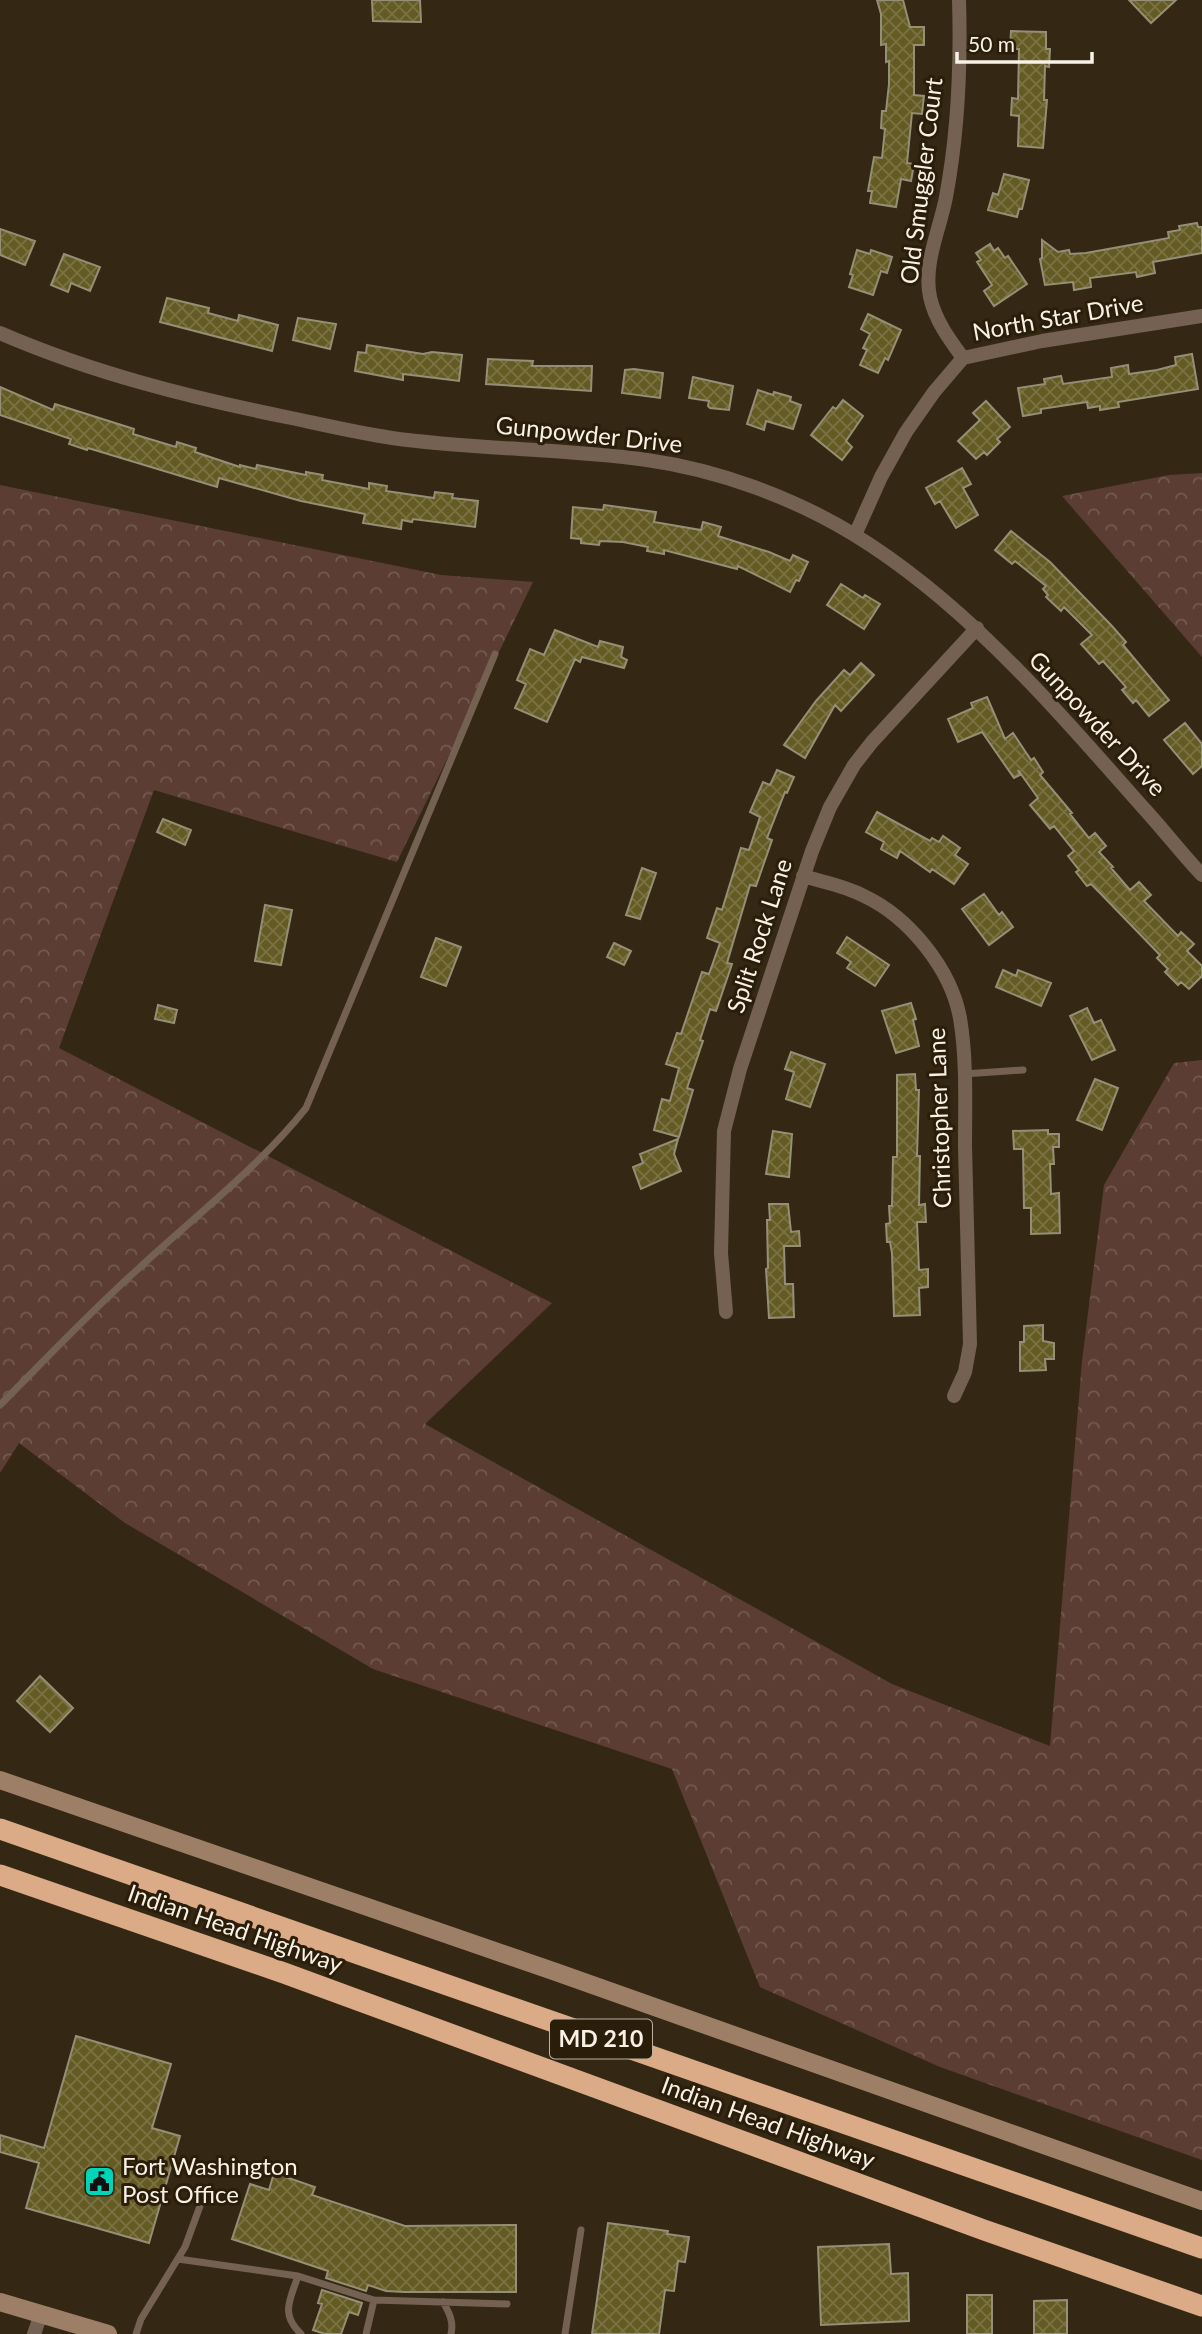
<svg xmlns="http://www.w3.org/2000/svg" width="1202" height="2334" viewBox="0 0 1202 2334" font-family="Lato,sans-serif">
	<defs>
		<pattern id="forest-crowns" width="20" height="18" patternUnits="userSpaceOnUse" patternTransform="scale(1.75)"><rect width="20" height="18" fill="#5b3d33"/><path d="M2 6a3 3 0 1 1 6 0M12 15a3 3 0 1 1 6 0" fill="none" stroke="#735a50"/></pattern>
		<pattern id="building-cross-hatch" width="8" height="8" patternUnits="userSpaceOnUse" patternTransform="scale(1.75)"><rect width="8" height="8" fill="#645a24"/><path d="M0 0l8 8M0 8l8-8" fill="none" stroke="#7b7244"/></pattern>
	</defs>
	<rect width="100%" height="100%" fill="#342814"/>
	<path fill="url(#forest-crowns)" d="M1202,473v184l-140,-161 107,-21z
		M0,485l441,90 92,7 -136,280 -243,-72 -95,258 493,255 -127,121 467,260 158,62 32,-385 22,-176 70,-122 28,-3v1100l-262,-93 -180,-80 -88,-218 -299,-100 -248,-146 -106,-80 -19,30z"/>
	<path fill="url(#building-cross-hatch)" stroke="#948f75" stroke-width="2" d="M372,0h48l1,22 -48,-1z
		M877,0h26l7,27h14v18h-10v50l10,1 -2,18 -10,-1 -5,50 7,1 -3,17 -10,-2 -5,28 -26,-4 2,-12h-4l6,-34 8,1 3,-29 -4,-1 1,-17h4l3,-27v-23l-3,1v-18l-5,1v-31z
		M1129,0h47l-25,23z
		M1011,31l35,1v17h4l-1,18 -4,-1 -1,34h3l-4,48 -25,-2 1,-30 -8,-1 1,-17 6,1 1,-50h-9z
		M1004,174l25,6 -7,29h-3l-2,8 -29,-7 5,-17 5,2z
		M1197,223l1,4h4v26l-49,9 2,11 -18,4 -1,-5 -46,6 1,9 -17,3 -1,-8 -28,3 -5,-26 2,-1v-18l16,12 11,-2 1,4 16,-1 83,-15 -1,-6 12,-2 -1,-4z
		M0,229l35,12 -10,24 -25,-10z
		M990,244l4,7 4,-3 7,10 3,-2 19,28 -33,22 -10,-15 8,-6 -15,-23 4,-2 -5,-7z
		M857,250l13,4 1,-4 21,7 -5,16 -6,-2 -8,24 -24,-8 4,-12 -3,-1z
		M64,254l36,13 -10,24 -19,-8 -3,9 -17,-7z
		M167,298l42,10 -1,5 30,8 1,-6 39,10 -6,26 -112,-29z
		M868,314l33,16 -13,30 -3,-2 -7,15 -18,-8 7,-15 -4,-2 7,-14 -9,-5z
		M298,318l38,6 -6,25 -37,-9z
		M367,345l56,9 9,-2 30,3 -3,26 -56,-7v6l-48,-9 3,-19 8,1z
		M1192,354l6,35 -80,13 1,5 -19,3v-4l-12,2 -1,-6 -46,7v4l-18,3 -5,-28 27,-4 -1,-5 17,-3 2,8 49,-7 -1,-9 17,-3 1,9 28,-4 19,-5 -1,-8z
		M488,359l45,2 -1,5h60l-1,25 -105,-7z
		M634,369l29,4 -3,25 -38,-5 3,-23z
		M693,377l40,9 -4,24 -19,-2 -2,-2 1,-5 -20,-3z
		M0,387l53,23 2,-6 79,25 -1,5 43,13 1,-5 19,6 -1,4 45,15v-2l16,4 1,-4 49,10v-3l17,3 -1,5 47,9v-6l18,3 -1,5 48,7 1,-6 18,2 -1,4 26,3 -3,26 -62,-8 -1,3 -10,-2 -1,9 -38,-6 2,-9 -64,-13 -82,-23 -2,9 -129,-39 -1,2 -18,-6 2,-5 -71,-24z
		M758,390l15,5 1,-3 17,5 -1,4 11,4 -8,24 -27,-8 -2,9 -17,-6z
		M843,400l20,16 -17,25 6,6 -10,13 -31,-25 22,-28 3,2z
		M986,401l24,26 -13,12 3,3 -13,13 -3,-3 -8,7 -18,-18 22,-21 -7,-7z
		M962,468l9,16 -8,4 15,27 -22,13 -16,-27 -5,3 -9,-16z
		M604,505l52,7 -2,10 47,8 2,-8 18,5 -3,9 51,16 21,9 3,-6 15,7 -9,19 -3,-1 -6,12 -52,-26 -1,3 -73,-19v4l-17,-3 1,-4 -25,-5 -23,-1 -1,4 -18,-2v-4l-10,-1 2,-31 30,3z
		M1011,531l39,31 61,63 15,17 -3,3 46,55 -20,16 -13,-16 -3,3 -11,-13 4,-3 -23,-26 -4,3 -18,-20 11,-9 -28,-28 -3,4 -15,-14 2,-2 -5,-6 3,-3 -31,-25 -3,3 -17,-14z
		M841,584l22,14 2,-3 15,9 -16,25 -37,-24z
		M555,630l43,17 2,-6 23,6 -2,10 6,3 -3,8 -42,-11 -2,5 -5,-3 -28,63 -32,-14 11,-24 -9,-4 13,-31 14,6z
		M861,663l13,12 -33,36 -6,-6 -30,53 -21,-13 32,-44 28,-31 6,5z
		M987,697l18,42 8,-6 18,27 3,-2 9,14 -3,3 32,38 -2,1 19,24 6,-5 11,13 -7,6 14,15 -2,1 19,22 9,-8 12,13 -7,6 34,35 3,-4 13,12 -7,7 15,15v10l-13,13 -8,-7 -3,3 -13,-13 3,-3 -11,-11 3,-3 -61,-63 -8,-8 -4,2 -11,-14 3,-2 -11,-14 6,-5 -20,-25 -4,3 -20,-24 8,-7 -20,-28 2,5 -6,3 -32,-46 -24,10 -10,-23 25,-11 -2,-5z
		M1185,723l17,21v22l-9,8 -29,-34z
		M777,770l17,7 -7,16 -2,-1 -18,46 5,2 -16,46 -6,-1 -23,78 5,1 -16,47 -6,-2 -10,31 3,1 -16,47 6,2 -14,47 -25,-7 8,-31 8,2 9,-33 -13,-4 11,-31 4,1 21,-62 7,2 11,-31 -13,-5 10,-30 5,2 19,-62 8,2 11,-33 -10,-5 13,-30 7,3z
		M877,812l53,29 2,-3 7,4 4,-6 17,12 -5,7 13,9 -14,20 -22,-15 -2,3 -30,-21 -3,7 -16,-9 3,-7 -18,-10z
		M163,819l28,11 -6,15 -28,-13z
		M642,868l14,5 -16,46 -14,-4z
		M984,894l15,21 3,-3 11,15 -24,18 -27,-36z
		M265,905l27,5 -11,55 -26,-4z
		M847,937l42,28 -14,21 -28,-18 4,-6 -14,-9z
		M436,938l25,9 -15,39 -25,-9z
		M614,943l17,8 -7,14 -17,-8z
		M1003,970l13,6 2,-6 33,13 -10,23 -45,-19z
		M911,1003l5,16 -3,1 6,26 -23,7 -14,-42z
		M158,1005l19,5 -3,13 -19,-4z
		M1087,1008l7,15 7,-3 14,30 -23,10 -22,-44z
		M791,1052l34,12 -15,43 -24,-8 8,-27 -9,-3z
		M915,1074l1,16h3l-2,66h3l-1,49 6,-1 1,18h-9l2,48 9,-1v18l-9,1 1,27 -26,1 -2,-63 -2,-11h-3l-1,-18 4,-1 -1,-17h3l1,-49h4v-82z
		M1095,1079l23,9 -16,42 -25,-10z
		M1048,1130v4h11v13h-6l1,17h-4l1,30 8,-1 1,40 -29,1v-26h-7l-1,-59h-9l-1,-18z
		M773,1131l19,3 -3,43 -23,-3z
		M678,1139l-4,15 7,17 -40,18 -8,-22 10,-4 -3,-9z
		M769,1204h19l3,28 8,-1 1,15h-16l1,38h8l1,33 -25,1 -3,-49 2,-1 -1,-48h3z
		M1043,1325v16l11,2v16h-9l1,11 -26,1v-29h4v-16z
		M40,1676l33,32 -23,24 -33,-31z
		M76,2036l95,28 -19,64 28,8 -31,107 -123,-35 13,-45 -39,-11v-17l44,13z
		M274,2173l41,14 -3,8 93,31 111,-1v67h-112l-18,-1 -18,-6 -2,6 -40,-13 2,-7 -96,-32 18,-55 19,6z
		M608,2223l60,8 -1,3 22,3 -4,25 -7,-1 -4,30 -9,-1 -6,44h-67z
		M889,2244l2,30 17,-1 1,48 -88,4 -3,-78z
		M322,2290l40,13 -4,12 -9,-3 -8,22h-16l-12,-4 9,-26 -4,-1z
		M967,2295h25v39h-25z
		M1067,2300v34h-33v-33z"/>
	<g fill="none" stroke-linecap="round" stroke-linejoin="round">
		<path stroke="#746152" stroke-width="7" d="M964,1074l59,-4
			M0,1405c45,-45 89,-92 137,-135 55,-51 123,-104 169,-162l189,-454
			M178,2259l120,17 76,24 133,4
			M298,2276c-8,24 -18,38 3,58
			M443,2302c6,10 11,20 8,32
			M136,2334l5,-15 44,-72 22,-60
			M366,2334l8,-34
			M565,2334l16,-104"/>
		<path stroke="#746152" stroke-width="14" d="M959,0c2,65 -1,133 -13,197 -6,32 -23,67 -16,100 5,23 19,42 33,61
			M0,333c92,40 192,65 291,85 33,7 67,15 101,20 85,12 170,10 255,22 71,10 145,37 206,74 115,70 206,179 295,279 18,20 35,42 54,62
			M855,535l26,-58 25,-45 28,-40 29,-34 79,-17 160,-25
			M803,876c20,6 43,10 61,20 45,21 87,73 96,122 7,42 5,86 5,128 2,66 3,132 5,198l-5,28 -11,24
			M726,1312l-5,-59 3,-122 16,-62 72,-218 18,-44 24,-42 18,-23 105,-114
			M34,2334l7,-20"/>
		<path stroke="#9d7f67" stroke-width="18" d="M0,1780l553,191 649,230
			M0,2302l108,32"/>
		<path stroke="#daab86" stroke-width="21" d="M0,1829l1202,419
			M0,1875l284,98 700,257 218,76"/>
	</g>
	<defs>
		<symbol id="civic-square" viewBox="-11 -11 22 22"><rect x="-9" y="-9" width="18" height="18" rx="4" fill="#00d5b7" stroke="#2a1e0a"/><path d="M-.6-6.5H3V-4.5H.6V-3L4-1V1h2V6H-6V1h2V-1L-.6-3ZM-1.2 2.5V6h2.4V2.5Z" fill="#111"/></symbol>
	</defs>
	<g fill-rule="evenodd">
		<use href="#civic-square" x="82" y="2164" width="35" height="35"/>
	</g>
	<g text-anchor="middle" stroke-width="6" stroke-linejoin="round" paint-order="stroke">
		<rect fill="#2a1e0a" stroke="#bbb2a3" stroke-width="2" x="550" y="2019.5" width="102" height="39" rx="5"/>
		<g font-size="23" font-weight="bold" fill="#f9f1e5">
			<text x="601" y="2047">MD 210</text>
		</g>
		<g font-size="24" fill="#f9f1e5" stroke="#2a1e0a">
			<text transform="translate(922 181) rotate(-83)" y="8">Old Smuggler Court</text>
			<text transform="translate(1058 318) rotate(-10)" y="8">North Star Drive</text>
			<text transform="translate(589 435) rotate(6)" y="8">Gunpowder Drive</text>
			<text transform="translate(1097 724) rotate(47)" y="8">Gunpowder Drive</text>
			<text transform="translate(760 936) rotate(-72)" y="8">Split Rock Lane</text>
			<text transform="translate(940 1118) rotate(-92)" y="8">Christopher Lane</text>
			<text transform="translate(235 1929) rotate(19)" y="8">Indian Head Highway</text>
			<text transform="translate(768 2123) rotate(20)" y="8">Indian Head Highway</text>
		</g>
		<g font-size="24" fill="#f9f1e5" stroke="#2a1e0a" text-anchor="start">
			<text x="122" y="2175">Fort Washington<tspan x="122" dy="28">Post Office</tspan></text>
		</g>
	</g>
	<path d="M957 52v10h135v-10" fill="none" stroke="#f9f1e5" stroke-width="3.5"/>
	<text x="968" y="52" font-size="21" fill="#f9f1e5" stroke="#2a1e0a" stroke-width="5" paint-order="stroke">50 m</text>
</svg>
